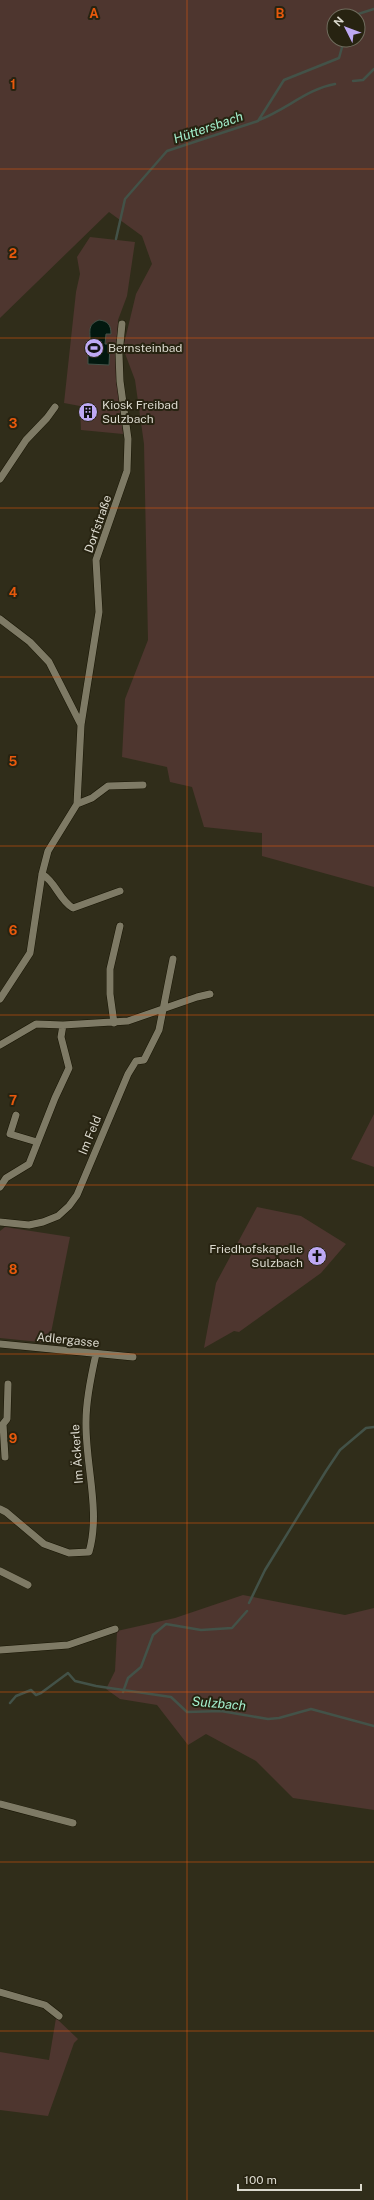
<svg xmlns="http://www.w3.org/2000/svg" width="374" height="2200" viewBox="0 0 374 2200" font-family="'Public Sans',sans-serif">
	<rect width="100%" height="100%" fill="#302d1a"/>
	<path fill="#4e362f" fill-rule="evenodd" d="M0,0h374v887l-112,-31v-23l-58,-6 -12,-40 -22,-5 -3,-15 -45,-10 3,-58 23,-59 -4,-196 -9,-64 -12,-32 13,-54 16,-30 -10,-28 -33,-24 -109,106zM334,16h24v24h-24z
		M90,237l45,5 -8,54 -9,24 -1,57 6,57 -42,-4 -1,-24 -16,-3 12,-111 4,-18 -3,-17z
		M374,1114v53l-23,-8z
		M257,1207l44,9 45,28 -25,29 -82,59 -5,-1 -30,17 12,-65z
		M5,1227l65,10 -21,106 -49,-5v-107z
		M243,1595l102,20 29,-7v202l-81,-12 -37,-37 -50,-27 -18,11 -31,-40 -37,-6 -14,-10 9,-18 2,-40 58,-13z
		M56,2018l22,21 -4,4 -26,73 -48,-6v-58l49,8z"/>
	<path fill="#02180f" stroke="#435248" d="M99,320c9,1 12,5 12,14h-5l-1,10h5l-1,21 -21,-1v-20l2,-1c1,-10 -4,-18 9,-23z"/>
	<g fill="none" stroke-linecap="round" stroke-linejoin="round">
		<path stroke="#435248" stroke-width="2.5" d="M352,16l22,-7
			M353,81l10,-1 11,-11
			M259,120c27,-10 48,-31 76,-36
			M116,239l9,-40 42,-48 91,-30 26,-41 55,-22 5,-18
			M249,1603l16,-33 61,-99 14,-21 26,-22 8,-1
			M123,1692l5,-14 13,-11 12,-32 13,-11 35,6 31,-2 15,-17
			M10,1703l6,-7 15,-6 5,5 5,-2 27,-20 7,8 21,5 75,11 16,15 34,-1 47,8 11,-1 32,-9 63,17"/>
		<defs>
			<path id="minor" d="M0,479l26,-39 21,-22 8,-11
				M0,619l30,23 19,20 32,63
				M77,804l15,-6 16,-12 35,-1
				M42,874c14,8 17,26 31,34l47,-17
				M0,999l30,-46 12,-79 6,-23 29,-47 4,-79 18,-113 -3,-52 31,-89 1,-32 -8,-58 -1,-27 3,-30
				M114,1023l-4,-29v-25l10,-43
				M0,1045l36,-21 27,1 65,-4 69,-24 13,-3
				M16,1115l-6,19 27,8
				M0,1187l6,-9 23,-14 26,-66 14,-30 -8,-31 2,-12
				M0,1222l29,3 14,-3 15,-6 11,-10 8,-11 51,-121 8,-13 8,-1 15,-30 14,-71
				M0,1344l133,13
				M5,1457l-2,-33 4,-5 1,-35
				M0,1509l6,3 38,32 25,9 20,-1c12,-41 -4,-88 -3,-131 0,-22 5,-45 10,-67
				M0,1571l28,14
				M0,1650l68,-5 47,-16
				M0,1804l73,19
				M0,1992l45,13 14,11"/>
		</defs>
		<use href="#minor" stroke="#181504" stroke-width="8"/>
		<use href="#minor" stroke="#7e7a65" stroke-width="7"/>
	</g>
	<path fill="none" stroke="#e8590c" stroke-width="1" stroke-opacity="0.55" d="M187,0v2200M0,169h374M0,338h374M0,508h374M0,677h374M0,846h374M0,1015h374M0,1185h374M0,1354h374M0,1523h374M0,1692h374M0,1862h374M0,2031h374"/>
	<defs>
		<symbol id="stadium-disc" viewBox="-11 -11 22 22"><circle r="9.5" fill="#bea9f4" stroke="#272311"/><path d="M0-5a6.5 5 0 1 0 0 10a6.5 5 0 1 0 0-10ZM-3.5-1.8h7v3.6h-7Z" fill="#111"/></symbol>
		<symbol id="building-disc" viewBox="-11 -11 22 22"><circle r="9.5" fill="#bea9f4" stroke="#272311"/><path d="M-4-6H4V6H1V3H-1V6H-4ZM-2.5-4.3h1.7v1.8h-1.7ZM.8-4.3h1.7v1.8H.8ZM-2.5-1h1.7V.8h-1.7ZM.8-1h1.7V.8H.8Z" fill="#111"/></symbol>
		<symbol id="church-disc" viewBox="-11 -11 22 22"><circle r="9.5" fill="#bea9f4" stroke="#272311"/><path d="M-1.2-6h2.4v3.5h3.3v2.4h-3.3V6h-2.4V-.1h-3.3v-2.4h3.3Z" fill="#111"/></symbol>
	</defs>
	<g fill-rule="evenodd">
		<use href="#stadium-disc" x="83" y="337" width="22" height="22"/>
		<use href="#building-disc" x="77" y="401" width="22" height="22"/>
		<use href="#church-disc" x="306" y="1245" width="22" height="22"/>
	</g>
	<g text-anchor="middle" stroke-width="4" stroke-linejoin="round" paint-order="stroke">
		<g font-size="12" fill="#dbd9ce" stroke="#272311" text-anchor="start">
			<text x="108" y="352">Bernsteinbad</text>
			<text x="102" y="409">Kiosk Freibad<tspan x="102" dy="14">Sulzbach</tspan></text>
			<text x="303" y="1253" text-anchor="end">Friedhofskapelle<tspan x="303" dy="14">Sulzbach</tspan></text>
		</g>
		<g font-size="12" fill="#dbd9ce" stroke="#272311">
			<text transform="translate(98 524) rotate(-71)" y="4">Dorfstraße</text>
			<text transform="translate(90 1135) rotate(-68)" y="4">Im Feld</text>
			<text transform="translate(68 1340) rotate(6)" y="4">Adlergasse</text>
			<text transform="translate(77 1454) rotate(-94)" y="4">Im Äckerle</text>
		</g>
		<g font-size="13" font-style="italic" fill="#a3efcd" stroke="#272311">
			<text transform="translate(208 127) rotate(-19)" y="5">Hüttersbach</text>
			<text transform="translate(219 1703) rotate(5)" y="5">Sulzbach</text>
		</g>
	</g>
	<g font-size="13" text-anchor="middle" font-weight="bold" fill="#e8590c" stroke="#272311" stroke-width="4" stroke-linejoin="round" paint-order="stroke">
		<text x="94" y="18">A</text>
		<text x="280" y="18">B</text>
		<text x="13" y="89">1</text>
		<text x="13" y="258">2</text>
		<text x="13" y="428">3</text>
		<text x="13" y="597">4</text>
		<text x="13" y="766">5</text>
		<text x="13" y="935">6</text>
		<text x="13" y="1105">7</text>
		<text x="13" y="1274">8</text>
		<text x="13" y="1443">9</text>
	</g>
	<g transform="translate(346 28) rotate(312)"><circle r="19" fill="#272311" stroke="#6f6c5d"/>
	<path d="M0-3L7 15L0 10L-7 15Z" fill="#bea9f4"/>
	<text y="-6" font-size="11" font-weight="bold" text-anchor="middle" fill="#dbd9ce">N</text>
	</g>
	<path d="M238 2184v6h123v-6" fill="none" stroke="#dbd9ce" stroke-width="2"/>
	<text x="244" y="2184" font-size="12" fill="#dbd9ce" stroke="#272311" stroke-width="3" paint-order="stroke">100 m</text>
</svg>
